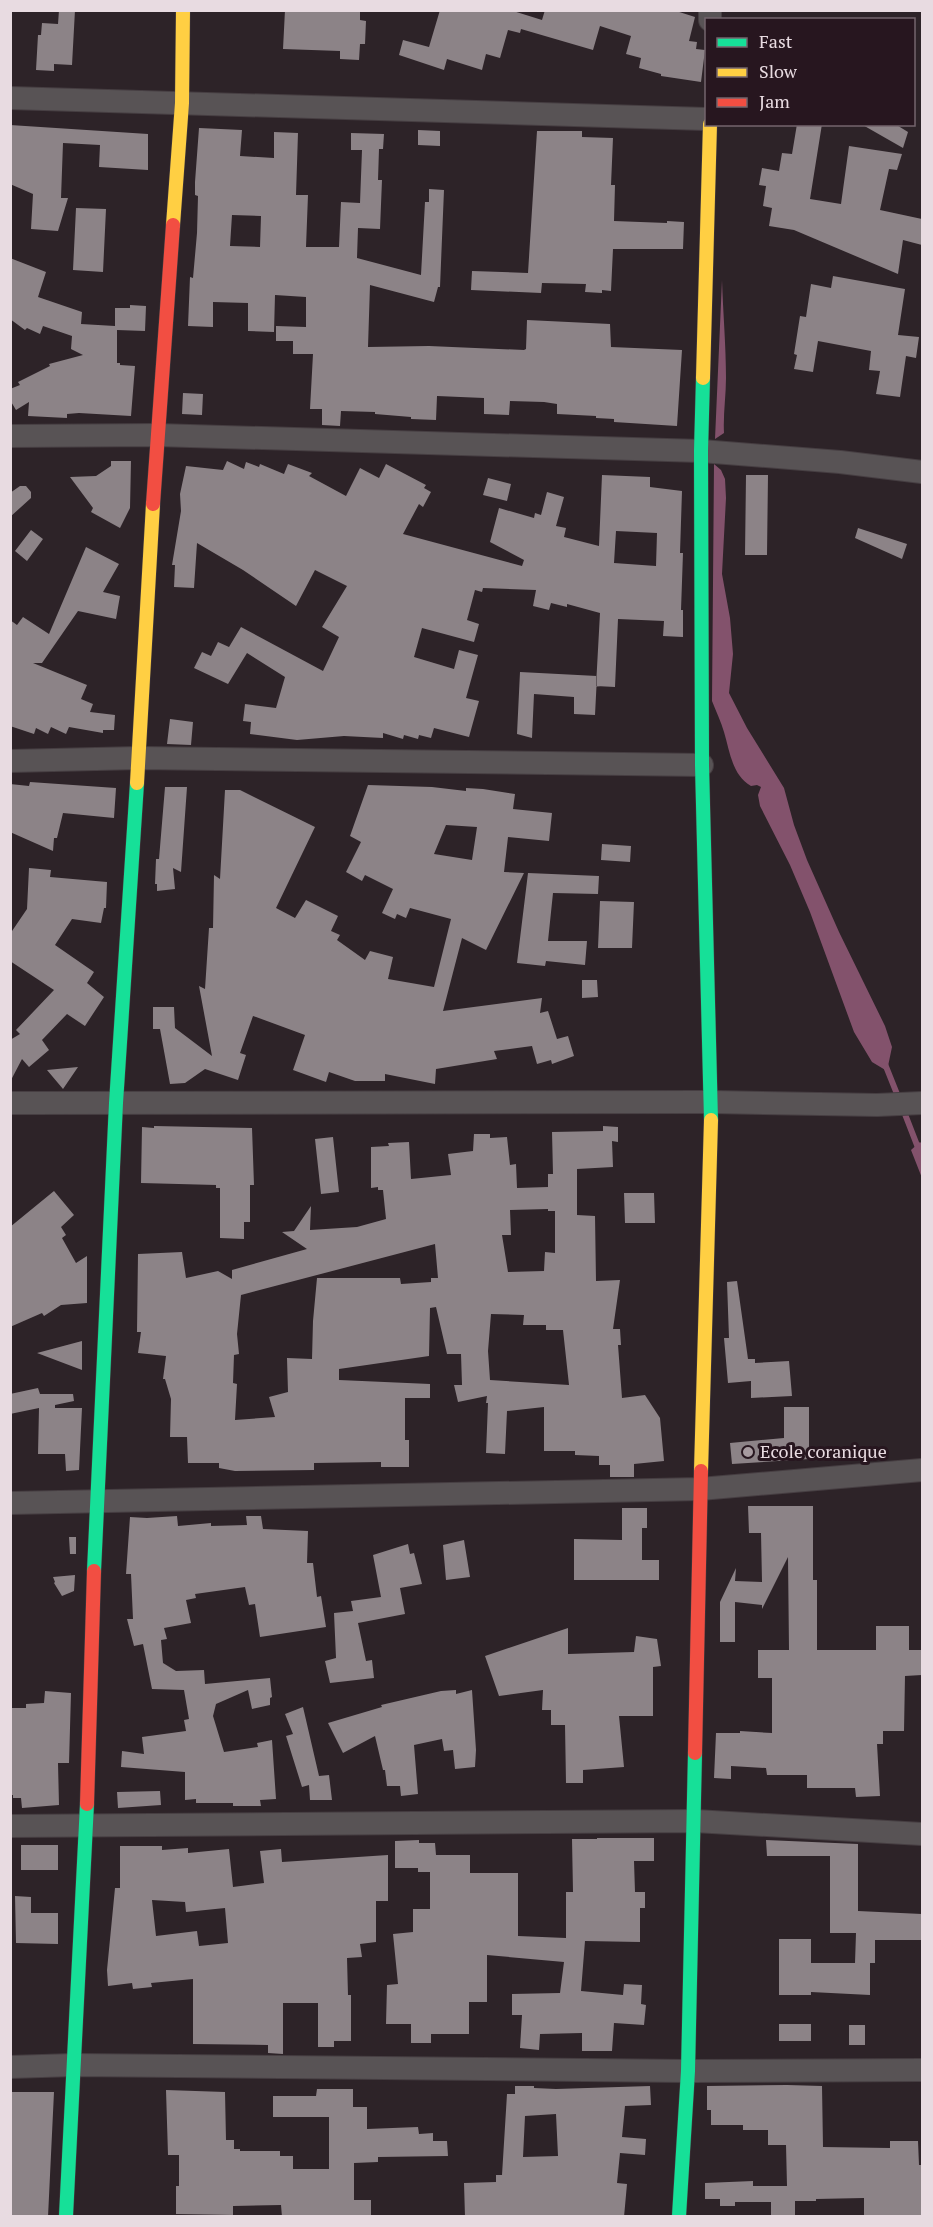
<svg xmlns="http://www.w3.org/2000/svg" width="933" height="2227" viewBox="0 0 933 2227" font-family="'PT Serif',serif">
	<rect width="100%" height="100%" fill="#2d2328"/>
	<path fill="#83526c" d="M722,280c1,33 4,65 4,98 0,18 -3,37 -2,55l-9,6z
		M714,464l7,6 4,9 1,19 -4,76 8,44 3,36 -4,39 18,35 37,60 10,37 13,35 32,72 46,94 7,21 -5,24 -15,-9 -18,-30 -44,-120 -20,-47 -30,-59 -2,-11 3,-8 -4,-2 -6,1c-19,-11 -21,-34 -27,-54 -3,-10 -8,-21 -12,-31z
		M920,1142l2,2v34l-11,-28z"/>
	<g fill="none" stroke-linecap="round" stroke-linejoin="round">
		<path stroke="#83526c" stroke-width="6" d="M885,1064l14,35
			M903,1109l19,49"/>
	</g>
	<path fill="#8c8387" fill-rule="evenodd" d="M59,10h16l-3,55 -18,-1v7l-18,-1 2,-35h3l1,-12 16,1z
		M285,10h75v10l6,1 -1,23h-5l-1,16 -19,-1v-8l-57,-2z
		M440,10h70l32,10 3,-10h128l22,7 -6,24 8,1 -1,7 9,1 -4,32 -40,-6v-2l-22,-6 2,-10 -15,-4 5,-18 -31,-10 -7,24 -72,-21 -1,4 -12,-3 -8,28 -14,-4 -4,16 -35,-11 -3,11 -45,-15 4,-15 26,7z
		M797,124h25l-12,75 31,5 8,-58 53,8 -5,16 -8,-1 -9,41 42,9v26l-19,-5 -5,34 -104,-44 -25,-4 3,-18 -9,-2 3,-20 -7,-1 3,-17 17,3 3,-18 10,1z
		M861,124h34l13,8 -5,16z
		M10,125l138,9v36l-49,-3 1,-22 -37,-2 -2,55h7l-10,33 -27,-2 2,-35 -23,-10z
		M199,128l43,2 -2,26 34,2v-26l24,1 -2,62h12l-2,52h33l2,-45 19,1 2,-53h-11v-17l33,1 -1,15h-4l-1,31h4l-2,49 -22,-1 -1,30 64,17 4,-73h4v-13l15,1 -4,97h-2l-4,15 -64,-17 -2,62 61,-1 95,4 2,-1 1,-29 83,4 1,23 71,3 -5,76 -63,-4v-3l-18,-1v-2l-39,-2v-10l-13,-2 -34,-1 -1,14 -25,-1v-16l-47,-2 -1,24 -25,-1v-2l-36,-3v-2l-34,-1 -1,15 -18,-1v-16h-12l3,-55h-20v-13h-17v-15l30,1v-30l-31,-2 -1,37 -26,-1v-28l-35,-1v25l-25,-1 2,-49 3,1 4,-45 1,-37 -3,-1v-13zM232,215l29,1 -1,31 -30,-1z
		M418,130l22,1v15l-22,-1z
		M537,131h45v6l31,1 -2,47h4l-1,36 53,2v-2l17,1 -1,27h-70l-2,42 -9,-1v3l-17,-1 1,-8 -44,-1 -1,10 -70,-3 1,-19 56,2z
		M76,208l30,1 -3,63 -30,-2z
		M10,258l36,14 -8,25 44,15 -1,12 34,2v-18h15v-3l16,1 -1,25 -28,-1v33h3v2l15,1 -4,50 -52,-3 -12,1v4l-39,-2 1,-14 -13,8 -6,-10v-11l10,-4 -2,-3 32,-16 -1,-2 34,-9 -12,-6 1,-13 -29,-10 -3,8 -13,-6 -2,2 -15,-11z
		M833,276l72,13 -7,46 21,2 -3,21 -10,-2 -6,41 -24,-3 4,-23 -11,-1 2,-19 -53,-10 -5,31 -19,-3 3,-14 -3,-1 6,-38 6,1 5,-33 20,4z
		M183,393l20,1 -1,21 -20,-1z
		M111,461h20l-1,47 -10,20 -29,-16 2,-4 -23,-31 26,-1 15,-10z
		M227,461l17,8 2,-7 13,5 1,-3 24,10 4,-10 24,9 -3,3 37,20 14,-28 19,10 7,-14 40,21 -2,3 7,4 -8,15 -4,-3 -16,30 119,32 2,-6 -34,-18 9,-34 35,10 1,-5 6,2 6,-23 17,5 -8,29 10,2 -2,9 35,9 3,-71 48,2v10l32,4 -2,62h3l-2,57h2v27l-20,-1 1,-15 -46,-2 -3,68 -19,-1 4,-73 -33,-9v3l-16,-4 -2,7 -16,-4 3,-16 -53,-2 -1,4 -7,-2 -8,30 12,4 -5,18 -52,-14 -8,29 40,12 5,-19 19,5 -12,43 13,3 -10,36 -35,-9 -3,10 -12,-3 -1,4 -14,-4 -1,4 -20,-6v5l-39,-2 -47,4 -47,-6 1,-12 -8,-1 2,-17 31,4 9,-31 -38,-24 -19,31 -34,-16 8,-16 9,4 7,-14 11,5 12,-20 82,44 16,-34 -17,-10 25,-41 -32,-16 -19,36 -53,-36 -46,-27 -3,45 -20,-1 1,-22h-3l9,-54 -1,-17 6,-28 37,4zM616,531l41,2 -1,33 -42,-3z
		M746,475h22l-1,80h-22z
		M488,478l23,6 -4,17 -24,-6z
		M20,486h6l5,6v6l-21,19v-24z
		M858,528l49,16 -5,15 -47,-21z
		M31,530l12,9 -16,22 -12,-10z
		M86,547l33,17 -16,28 17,4 -4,23 -38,-8 -36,52h-9l54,22 -6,14 12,5 -3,8 25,3 -1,15h-11v3l-34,-6 -3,7 -15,-7 -3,7 -12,-6 -2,6 -24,-8v-106l7,5 6,-8 26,17z
		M520,672l77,4 -2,39 -21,-1v-17l-40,-3 -2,44 -15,-4z
		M170,719l23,3 -2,23 -24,-1z
		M30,782l86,6 -2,30 -51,-5 -6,25h-3l-1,13 -43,-19v-48l19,2z
		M368,785l64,2 34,4v-3l17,1 32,5 -2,15 39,4 -3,28 -41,-4 -4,35 20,1 -38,77 -24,-12 -19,73 99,-13 -2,15 8,-2 9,28 11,-3 6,20 -22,8 -1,-4 -14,4 -5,-18 -38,5 3,8 -61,10 -1,15 -50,-10v7h-30l-26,-9 -3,10 -33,-12 12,-35 -52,-19 -13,37 6,2 -8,25 -33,-11 -20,14 -15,1 -10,-55h-7v-22h21l1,21 37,28 -13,-70 6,3 4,-61h4l1,-53 6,4 5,-89h15l75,37 -39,81 19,10 11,-18 32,16 -7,15 9,4 -3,5 28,20 5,-9 23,6 -5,22 46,8 17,-68 -41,-11 -4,10 -9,-4 -2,5 -13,-6 11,-24 -28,-14 -3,6 -16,-9 15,-30 -11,-6zM446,825l31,2 -5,33 -38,-6z
		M165,787h22l-6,85 -8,-4 2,21 -18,2v-7h-2l1,-25h3z
		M602,844l29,2 -1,16 -29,-2z
		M29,868l22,2 -1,7 57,5 -1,26h-2l-3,15 -29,-4 -17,26 39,27 -7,11 17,14 -19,29 -18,-12 -25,26 7,10 -20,17 -7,-8 -12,23v-42l10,-6 -4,-4 38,-40 -44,-29v-27l17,-25z
		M528,873l71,3 -1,18 -45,-1 -5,48h39l-2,24 -39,-4 -1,5 -28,-3z
		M600,901l34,1 -2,46h-34z
		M582,980h15l1,17 -16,1z
		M78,1067l-15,22 -16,-19z
		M154,1126l98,2 2,57h-4v37h-6v17l-24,-1v-50h-4v-3l-75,-2 1,-56 12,1z
		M603,1126l15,1v15l-6,-1 1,26 -36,2v46l18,1 1,65 24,-1 -7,49h7l1,16h-3l4,53 23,-3 15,23 4,43 -30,3v13h-24v-12h-11v-9l-24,-1v-4h-31v-44l-37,4 -2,43 -19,-1 2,-50h-2l1,-7 -29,6 -4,-17h8l-1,-31h-14l-11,-47 -6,1 -1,48 -90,13v11l91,4v14h-25v42h4v27h-28v-5l-67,1v7l-79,1 -16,-3v-5h-31l-1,-26h-17l1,-38 -6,-20h-2l3,-23 -28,-3 3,-21h-4l1,-78 44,-2 4,26 32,-7 14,8v-9l75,-21 -25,-17 12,-1 17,-25 -1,24 47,-3 29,-8 -3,-29h-5v-3l-7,1v-41l18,-1 -1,-3 21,-1 2,37 40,-4 -3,-21 25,-3 1,-17h16v4l17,-1 3,28 6,-1 1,24 31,-1v-13h5l-1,-42 51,-1zM548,1209v2h7v42l-10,-1 -1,19 -36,1 -6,-37h9l-1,-25zM435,1244l3,34h-7v4l-30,2 -1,-6h-83l-4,43 -1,38 -25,-1 1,34 -19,5 6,20 -40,3 2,-36 -4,-1 1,-28 5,-1 -2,-20 4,-39zM491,1314l33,1 -1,10h23v5h17l6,55 -79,-5 -2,-29z
		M333,1137l6,55 -18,2 -6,-55z
		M54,1191l20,24 -13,12 5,8 -4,3 14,25 11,-7v47l-26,2 -17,11 -2,-3 -32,14v-100z
		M624,1193h30l1,30h-30z
		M737,1281l11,78h7v4l34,-2 3,35 -41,2v-17l-23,2 -4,-45h5l-2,-56z
		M82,1341v29l-45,-17z
		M38,1388l2,6h33l1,7 -19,4v3h27l-3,62 -13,1 -1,-17h-27l1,-46 -29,6v-20z
		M784,1407h25v52l-77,5 -2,-21 54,-5z
		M748,1506h65v74h4v70h59v-24h33v24h13v25l-17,1 -1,55h-21v13h-6l3,52 -24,1 -1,-9h-48v-13h-40l-1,-7 -35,-2v13l-17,-1 2,-45h24v-2l32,2v-55h-14v-28h31l-1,-93 -26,52v-4l-27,-3v40h-15v-40l16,-34 -1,13 27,1 -1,-49h-12z
		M622,1508h25v20h-5v32h17v20h-85v-41l48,1z
		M177,1516l1,10 33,-3v3l36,-1 -1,-9h15l2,13 45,2 -1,32h6l4,34 4,-1 5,31 -66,10 -5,-33 -6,1 -4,-18 -50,7 1,4 -10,2 5,23 -27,5 3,11 -6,1 2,23 13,8 28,-1 1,14 65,-6 2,19 -2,1v7l-18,4 -4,-19 -32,14 -3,12 11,36 34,-5 -1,-4 15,-3 4,59 -16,1 1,6h-28v-3h-37v-4l-11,1v-28l-64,-5 1,-16 22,3 -2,-17 44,-6 -2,-11 5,-1 -5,-29 -32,-1 -9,-45 -9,2 -7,-27h6l-2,-45h-5l4,-57 17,1z
		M69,1537h7v17h-6z
		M464,1540l6,37 -24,3 -3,-35z
		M408,1544l2,10 4,-1 8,31 -22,4 5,26 -47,9 8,38 6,-1 2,18 -44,5 -5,-22 11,-3 -2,-45 19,-2 -2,-10 30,-4 -8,-42z
		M75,1575l-1,16 -12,5 -8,-13 1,-1 -2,-5z
		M568,1628v26l66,-2 2,-16 21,3 4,27 -8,1v49h-34l5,51 -41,3v13h-17l-1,-58h-14v-15h-9l1,-20 -44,6 -14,-40z
		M456,1690v4l16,-4 4,60 -1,17 -20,2 -2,-19 -9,1 -2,-12 -28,6 4,49 -17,2 -1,-10h-13l-2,-16h-2l-8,-34 -32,17 -15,-30 54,-16 -1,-2 60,-14z
		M45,1691l26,2 -2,70h-11l1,42 -37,3 -1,-10h-8v-3h-3v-87h16v-4l18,-1z
		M303,1707l16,69 10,-1 3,25h-22l-1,-15 -7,2 -16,-51 7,-2 -8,-20z
		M160,1791l1,14 -43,3 -1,-16z
		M597,1838h57v23h-20l1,31h10v16h-5v34l-55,-1 -4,50 42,4 1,-11 18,1 -1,19 5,1 -2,20 -30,-2 -2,28h-30v-18l-42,1 -1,16 -19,-2 2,-33h-10v-21l48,-1 4,-31 -77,-7v47h-18v32h-38v9h-20v-19h-25l1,-39 11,-1 -5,-50 20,-2v-23h17v-37h-12v-4h-23v-27l24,-1v3h16l1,12h34v18h48v63l48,2v-46h7l-1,-53h25z
		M766,1840l92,4v67l64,3v26h-47v23h-20l1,-30h-26v-77h-63z
		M21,1845h37v25h-37z
		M120,1846h42v4l26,-2v5l41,-4 4,38 31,-4 -4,-32 21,-2 1,13 106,-7v46h-12v41l-16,2 2,13 -15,1 1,37h3v46h-17v6h-16v-44h-35v51l-15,-1v-8l-75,-1v-65l-42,4 1,4 -19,2 -1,-6 -24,3 -1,-16 8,-82h5zM152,1900l33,2 1,10 39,-4 3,35 -29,3 -2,-15 -41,5z
		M15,1896l16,1v16h27v31l-42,-1z
		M779,1939h32v24h59v32l-59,-3v3h-32z
		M779,2024h32v17h-32z
		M849,2025h16v20h-16z
		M787,2085l35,1 1,61 67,1v-7h28l1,24h3v52h-58v-19l-48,1v2h-21v16h-24v-15h-36v4h-15v-7h-15v-16l48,-2v5h34l-1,-41h-18v-15h-25v-5h-32v-15h-4v-24z
		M515,2086h19v2l22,1 94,-3 1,19 -26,1 -3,31 24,2 -1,16 -25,-2 -3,30 10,1 -3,33h-159l-1,-34 32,-1v-7h6l5,-81h8zM556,2114l2,42 -35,1 2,-41z
		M317,2089h36v18h14v22l51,-2 1,7 14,-1v8h14l1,15 -70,1v5l-24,1v37h17v17h-89l-1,-12 -48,1v9l-57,-1v-28h3v-31h-11l-2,-65 59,2 1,48h8v9h6v2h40v5h13v13h36v-52h-56v-21h43z
		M10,2092h44l-6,125h-38z"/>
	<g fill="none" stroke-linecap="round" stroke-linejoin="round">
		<defs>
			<path id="street" d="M710,20v-10
				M10,98l696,21
				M10,436l147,-1 544,16 139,11 82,10
				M10,761l129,-3 563,7
				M10,1103l702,-1 165,3 45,-2
				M10,1503l690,-14 222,-19
				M10,1826l685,-5 227,13
				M10,2067l64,-2 614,6 234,-1"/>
			<path id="fast" d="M703,378l-2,73 1,314 9,355
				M94,1571l22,-468 21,-320
				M66,2216l21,-412
				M679,2216l9,-145 7,-318"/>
			<path id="slow" d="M173,225l9,-122 1,-93
				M703,378l7,-254
				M137,783l16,-279
				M701,1471l10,-351"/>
			<path id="jam" d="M153,504l20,-279
				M695,1753l6,-282
				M87,1804l7,-233"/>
		</defs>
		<use href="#street" stroke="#463e42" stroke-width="24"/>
		<use href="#fast" stroke="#463e42" stroke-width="15"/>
		<use href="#slow" stroke="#463e42" stroke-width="15"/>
		<use href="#jam" stroke="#463e42" stroke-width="15"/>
		<use href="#street" stroke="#585355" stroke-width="22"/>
		<use href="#fast" stroke="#16e098" stroke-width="14"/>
		<use href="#slow" stroke="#ffcf43" stroke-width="14"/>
		<use href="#jam" stroke="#f24e42" stroke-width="14"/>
	</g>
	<circle fill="#a79ba0" stroke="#27161f" stroke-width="2" cx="748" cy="1452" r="6"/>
	<g text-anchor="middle" stroke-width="6" stroke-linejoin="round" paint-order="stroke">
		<g font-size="18" fill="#e8dbe1" stroke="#27161f" text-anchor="start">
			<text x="760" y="1458">Ecole coranique</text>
		</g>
	</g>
	<rect width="933" height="2227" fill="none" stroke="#e8dbe1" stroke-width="24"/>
	<rect x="705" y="18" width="210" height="108" fill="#27161f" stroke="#74656d" stroke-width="1.5"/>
	<rect x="717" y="38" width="30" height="9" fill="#16e098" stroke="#74656d" stroke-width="1.5"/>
	<text x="759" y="48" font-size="18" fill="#e8dbe1">Fast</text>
	<rect x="717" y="68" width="30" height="9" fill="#ffcf43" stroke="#74656d" stroke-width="1.5"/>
	<text x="759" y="78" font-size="18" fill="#e8dbe1">Slow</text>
	<rect x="717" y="98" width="30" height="9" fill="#f24e42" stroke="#74656d" stroke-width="1.5"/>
	<text x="759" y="108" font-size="18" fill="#e8dbe1">Jam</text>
</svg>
